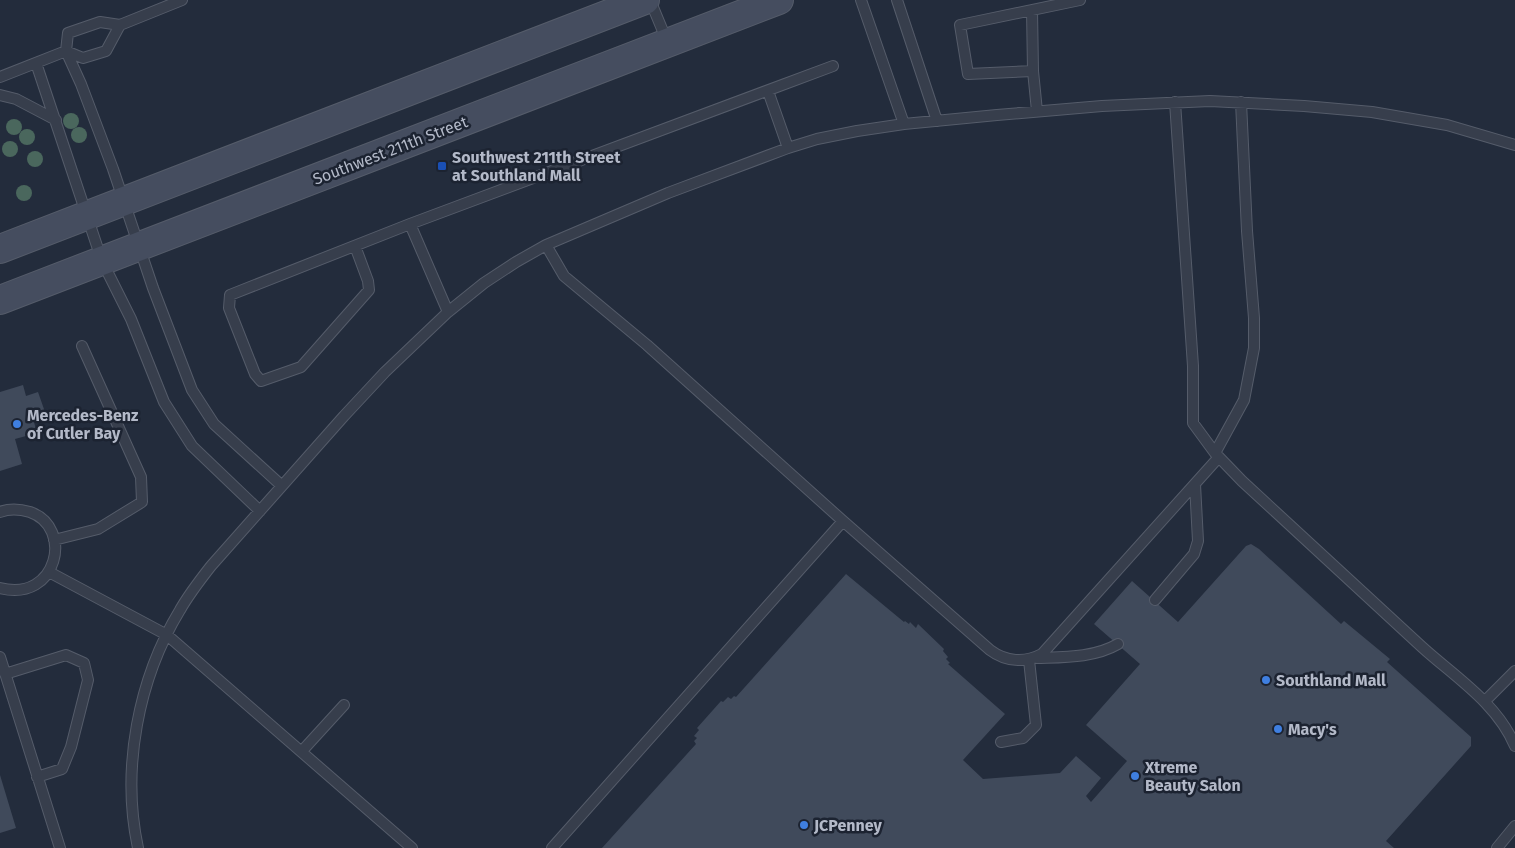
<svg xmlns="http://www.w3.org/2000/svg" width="1515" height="848" viewBox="0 0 1515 848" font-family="'Fira Sans',sans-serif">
	<rect width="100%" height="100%" fill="#232c3c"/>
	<path fill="#404a5b" d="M482,153l3,5 -10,4 -3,-5z
		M23,385l3,11 12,-4 7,20 -13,3 5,18 -22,6 7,25 -22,7v-79z
		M1251,544l8,5 82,75 3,-3 46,38 -3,3 84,75v9l-85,95 8,7h-792l94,-104 -2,-3 3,-3 -3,-2 5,-6 -2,-2 24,-27 2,1 5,-5 3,2 3,-3 2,1 110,-123 58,48 1,-1 4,3 1,-2 6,6 2,-4 26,25 -1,2 5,6 -2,2 4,4 -2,1 57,50 -42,46 20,19 77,-6 16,-17 25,22 -15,18 5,6 36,-41 -41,-36 54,-61 -46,-40 38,-43 46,41 68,-76z
		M0,775l16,53 -16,5z"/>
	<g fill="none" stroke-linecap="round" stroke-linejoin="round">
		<defs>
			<path id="lane" d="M182,0l-62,25 -20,-3 -32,11 -2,18 15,33 32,85 40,119 39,102 22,34 68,62
				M650,0l17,41
				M861,0l43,124
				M897,0l40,121
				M1032,10l1,61 4,40
				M36,63l66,198 29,58 33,83 28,44 68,65
				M1033,71l-65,3 -8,-49 120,-25
				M0,77l66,-26 17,7 23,-7 14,-26
				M768,91l20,57
				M0,95l16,4 40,21
				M1175,102l18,264v57l22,30 27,28c60,55 120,110 180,166 33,30 75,56 93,99
				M410,224l38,88
				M546,245l18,31 83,69 196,176 147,129c16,12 35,13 52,4l177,-197
				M355,246l13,35 1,9 -68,77 -40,14 -6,-7 -26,-66 1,-13 180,-71 423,-158
				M1215,453l29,-53 10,-52v-30l-7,-87 -6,-129
				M0,512c10,-4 20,-3 30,0 44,15 28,91 -30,76
				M54,540l44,-11 44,-27 -1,-25 -59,-131
				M49,572l118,63 245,213
				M1155,600l39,-46 4,-13 -3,-57
				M0,657l60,191
				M1037,658c26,-1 57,0 81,-14
				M5,674l61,-19 18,8 4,17 -17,67 -9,22 -25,8
				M1485,701l30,-30
				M1001,742l22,-4 13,-13 -7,-65
				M302,751l42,-46
				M138,848c-17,-79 0,-169 42,-238 9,-16 20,-30 31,-44l133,-150 41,-44 63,-60 36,-29 32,-21 30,-17 122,-52 120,-45 29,-9 40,-8 47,-7 93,-9 105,-9 108,-5 94,5 68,6 75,13 68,20
				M552,848l291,-327
				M1497,848l18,-22"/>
			<path id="secondary" d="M0,249l645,-249
				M0,300l779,-300"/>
		</defs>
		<use href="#lane" stroke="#555c6a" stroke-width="12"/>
		<use href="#secondary" stroke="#555c6a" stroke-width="30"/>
		<use href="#lane" stroke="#373e4c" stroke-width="10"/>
		<use href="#secondary" stroke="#454d5f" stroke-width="28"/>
	</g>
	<g fill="#4a675d">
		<circle cx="71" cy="121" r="8"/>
		<circle cx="14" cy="127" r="8"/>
		<circle cx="79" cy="135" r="8"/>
		<circle cx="27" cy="137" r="8"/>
		<circle cx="10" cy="149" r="8"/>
		<circle cx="35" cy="159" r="8"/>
		<circle cx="24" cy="193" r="8"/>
	</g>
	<rect fill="#1a4fb4" stroke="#1c2331" stroke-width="2" x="437" y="161" width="10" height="10" rx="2.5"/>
	<g fill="#3f7fe0" stroke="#1c2331" stroke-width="2">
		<circle cx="17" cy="424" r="5"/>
		<circle cx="1266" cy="680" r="5"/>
		<circle cx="1278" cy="729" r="5"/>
		<circle cx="1135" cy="776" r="5"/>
		<circle cx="804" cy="825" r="5"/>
	</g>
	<g text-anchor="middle" stroke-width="5" stroke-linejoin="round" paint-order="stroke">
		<g font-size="16" fill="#b3b9c8" stroke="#1c2331">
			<text transform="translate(390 150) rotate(-21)" y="6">Southwest 211th Street</text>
		</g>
		<g font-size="16" font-weight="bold" fill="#b3b9c8" stroke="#1c2331" text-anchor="start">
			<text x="452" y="163">Southwest 211th Street<tspan x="452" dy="18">at Southland Mall</tspan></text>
			<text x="27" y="421">Mercedes-Benz<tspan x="27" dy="18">of Cutler Bay</tspan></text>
			<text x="1276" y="686">Southland Mall</text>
			<text x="1288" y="735">Macy's</text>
			<text x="1145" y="773">Xtreme<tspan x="1145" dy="18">Beauty Salon</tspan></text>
			<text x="814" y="831">JCPenney</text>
		</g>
	</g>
</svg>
